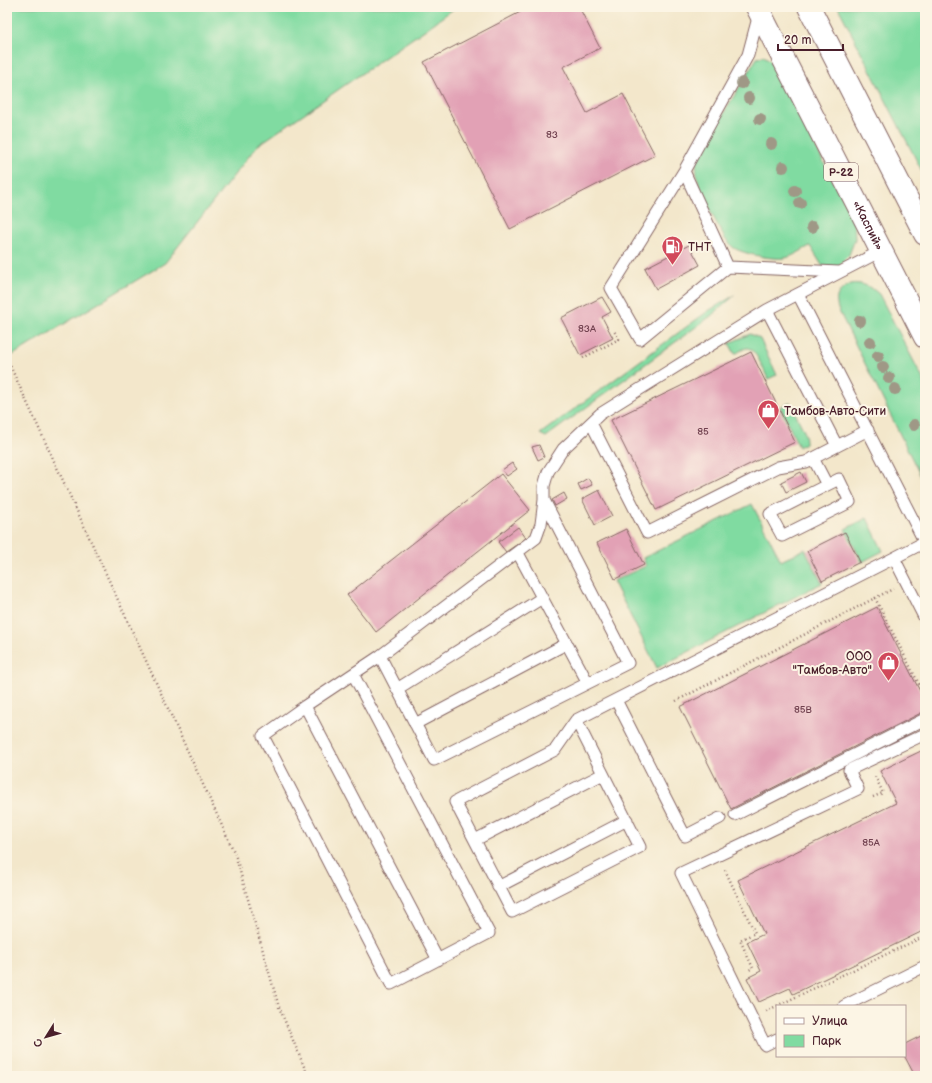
<svg xmlns="http://www.w3.org/2000/svg" width="932" height="1083" viewBox="0 0 932 1083" font-family="'Balsamiq Sans',sans-serif">
	<rect width="100%" height="100%" fill="#fcf5e5"/>
	<filter id="ink" filterUnits="userSpaceOnUse"><feTurbulence type="fractalNoise" baseFrequency=".025" numOctaves="2"/><feDisplacementMap in="SourceGraphic" scale="8" xChannelSelector="R" yChannelSelector="G"/><feConvolveMatrix kernelMatrix="1 2 1 2 8 2 1 2 1" color-interpolation-filters="sRGB"/></filter>
	<filter id="wash" filterUnits="userSpaceOnUse"><feTurbulence type="fractalNoise" baseFrequency=".012" numOctaves="4" result="noise"/><feDisplacementMap in="SourceGraphic" scale="16" xChannelSelector="R" yChannelSelector="G"/><feGaussianBlur stdDeviation="0.9" result="paint"/><feColorMatrix in="noise" values="0 0 0 0 0 0 0 0 0 0 0 0 0 0 0 0 0 1.4 0 .05"/><feComposite in="paint" operator="in"/></filter>
	<g filter="url(#wash)">
		<rect width="100%" height="100%" fill="#f3e7cb"/>
		<path fill="#80dba1" stroke="#657d66" d="M7,7h449l-30,22 -169,117 -92,117 -152,92 -6,-11z
			M838,7h87v170z
			M764,56l6,4 84,160 1,19 -6,16 -12,12h-14l-13,-21c-8,4 -16,10 -25,12 -12,2 -41,-4 -51,-10 -4,-3 -6,-6 -9,-9 -12,-25 -33,-54 -28,-82l60,-99z
			M851,284c11,-2 20,3 28,10l46,89v102l-87,-176c-4,-15 1,-18 13,-25z
			M735,295l-24,21 -165,121 -6,-3 168,-123z
			M750,334l7,3 3,2 17,36 -9,4c-3,-6 -13,-32 -21,-31 -3,0 -8,4 -12,6l-6,-11z
			M790,403l14,28 2,8 -1,4 -6,4 -19,-40z
			M752,504l29,57 24,-12 17,34 -165,85 -44,-87 33,-15 -3,-8z
			M867,518l16,33 -21,11 -17,-33z"/>
		<g id="blocks">
			<path fill="#e2a1b5" d="M530,7h49l21,41 -37,19 24,46 36,-19 32,61 -145,74 -86,-167z
				M689,245l11,20 -44,24 -11,-21z
				M602,297l9,15 -9,5 11,21 -33,17 -19,-37z
				M751,352l44,90 -139,68 -45,-90z
				M539,445l5,12 -6,3 -6,-13z
				M512,463l5,6 -10,7 -5,-6z
				M801,472l5,10 -20,10 -5,-10z
				M501,474l29,36 -154,122 -29,-37z
				M588,478l4,7 -11,5 -3,-6z
				M599,490l13,26 -17,9 -13,-26z
				M564,493l3,6 -12,7 -3,-6z
				M518,527l8,11 -20,14 -8,-10z
				M626,529l18,36 -29,14 -18,-36z
				M845,532l15,30 -38,19 -15,-30z
				M877,607l48,94v10l-194,98 -51,-102z
				M925,749v181l-132,64 -3,-6 -31,14 -12,-24 14,-7 -14,-29 17,-8 -26,-54 158,-77 -16,-32z
				M925,1034v42h-10l-10,-19v-13z"/>
		</g>
	</g>
	<g filter="url(#ink)">
		<use href="#blocks" fill-opacity="0" stroke="#856563" stroke-width="1"/>
		<g fill="none" stroke-linecap="round" stroke-linejoin="round">
			<defs>
				<path id="lane" d="M759,14l-11,41 -64,116 -73,117 29,51 88,-72 111,5
					M684,171l44,96
					M798,294l127,249
					M767,310l70,136
					M591,423l56,110 131,-66 28,-5 62,-32
					M813,458l14,27 12,-6 11,23 -68,34 -12,-22 57,-29
					M544,500l-3,24 -5,14 -156,118 54,104 194,-97 -84,-163v-14l4,-14 15,-23 37,-35 167,-104 114,-59
					M925,542l-31,16 31,61
					M518,553l70,130
					M353,674l136,259 -98,51 -128,-248 42,-30 75,-50
					M397,689l145,-91
					M616,700l69,136 35,-18
					M305,706l133,254
					M576,720l64,127 -128,65 -57,-110 100,-52 21,-30 318,-162
					M415,724l151,-80
					M735,815l190,-96
					M475,840l128,-66
					M498,887l129,-67
					M844,1006l81,-40
					M777,1039l-12,6 -84,-172 177,-84 -9,-19 76,-36"/>
				<g id="primary">
					<path id="s1" d="M757,7l168,330"/>
					<path d="M809,7l116,227"/>
				</g>
			</defs>
			<use href="#lane" stroke="#856563" stroke-width="13"/>
			<use href="#primary" stroke="#856563" stroke-width="24"/>
			<path stroke="#856563" stroke-width="2.5" stroke-dasharray="1 3" stroke-linecap="butt" d="M583,358l36,-19 -5,-8
				M7,359l228,495 44,153 29,69
				M875,598l18,-9
				M676,701l199,-103 50,98
				M873,797l10,-4 -8,-17
				M725,870l30,63 -15,7 13,28 -6,3
				M766,1011l159,-75"/>
			<use href="#lane" stroke="#fff" stroke-width="11"/>
			<use href="#primary" stroke="#fff" stroke-width="22"/>
		</g>
		<g fill="#9f9886">
			<circle cx="742" cy="83" r="6"/>
			<circle cx="749" cy="98" r="6"/>
			<circle cx="760" cy="119" r="6"/>
			<circle cx="771" cy="144" r="6"/>
			<circle cx="783" cy="167" r="6"/>
			<circle cx="795" cy="191" r="6"/>
			<circle cx="800" cy="203" r="6"/>
			<circle cx="812" cy="227" r="6"/>
			<circle cx="860" cy="321" r="6"/>
			<circle cx="870" cy="342" r="6"/>
			<circle cx="878" cy="356" r="6"/>
			<circle cx="883" cy="367" r="6"/>
			<circle cx="889" cy="378" r="6"/>
			<circle cx="895" cy="389" r="6"/>
			<circle cx="914" cy="425" r="6"/>
		</g>
	</g>
	<defs>
		<symbol id="fuel-pin" viewBox="-11 -11 22 30"><path d="M0 17L-7.5 6A9.5 9.5 0 1 1 7.5 6Z" fill="#d1495b" stroke="#fcf5e5"/><path d="M-5.5-6h7V0h2V4h1.3V-2.5L3-4.5l.8-.8L6-3V5H2.5V1h-1V6h-7ZM-4.2-4.7v3.2H.2V-4.7Z" fill="#fff"/></symbol>
		<symbol id="shop-pin" viewBox="-11 -11 22 30"><path d="M0 17L-7.5 6A9.5 9.5 0 1 1 7.5 6Z" fill="#d1495b" stroke="#fcf5e5"/><path d="M-5-2.5h2.3a2.7 3.5 0 0 1 5.4 0H5L5.5 6h-11ZM-1.5-2.5h3a1.5 2.3 0 0 0-3 0Z" fill="#fff"/></symbol>
	</defs>
	<g fill-rule="evenodd">
		<use href="#fuel-pin" x="660" y="234" width="25" height="34"/>
		<use href="#shop-pin" x="756" y="398" width="25" height="34"/>
		<use href="#shop-pin" x="876" y="650" width="25" height="34"/>
	</g>
	<g text-anchor="middle" stroke-width="4" stroke-linejoin="round" paint-order="stroke">
		<g font-size="10" fill="#70404e">
			<text x="552" y="138">83</text>
			<text x="587" y="332">83А</text>
			<text x="703" y="435">85</text>
			<text x="803" y="713">85В</text>
			<text x="871" y="846">85А</text>
		</g>
		<rect fill="#fcf5e5" stroke="#7f5f63" stroke-width="1" x="824" y="163" width="34" height="18" rx="3"/>
		<g font-size="11" font-weight="bold" fill="#4a1f2b">
			<text x="841" y="176">Р-22</text>
		</g>
		<g font-size="12" fill="#4a1f2b" stroke="#fcf5e5">
			<text dy="4" stroke="none"><textPath href="#s1" startOffset="245">«Каспий»</textPath></text>
		</g>
		<g font-size="12" fill="#4a1f2b" stroke="#fcf5e5" text-anchor="start">
			<text x="688" y="251">ТНТ</text>
			<text x="784" y="415">Тамбов-Авто-Сити</text>
			<text x="872" y="660" text-anchor="end">ООО<tspan x="872" dy="14">"Тамбов-Авто"</tspan></text>
		</g>
	</g>
	<rect width="932" height="1083" fill="none" stroke="#fcf5e5" stroke-width="24"/>
	<rect x="776" y="1005" width="130" height="52" fill="#fcf5e5" stroke="#b59f9b"/>
	<rect x="784" y="1018" width="20" height="6" fill="#ffffff" stroke="#b59f9b"/>
	<text x="812" y="1025" font-size="12" fill="#4a1f2b">Улица</text>
	<rect x="784" y="1035" width="20" height="12" fill="#80dba1" stroke="#b59f9b"/>
	<text x="812" y="1045" font-size="12" fill="#4a1f2b">Парк</text>
	<g transform="translate(46 1037) rotate(233)" stroke="#fcf5e5" stroke-width="3" paint-order="stroke">
	<path d="M0-3L7 15L0 10L-7 15Z" fill="#4a1f2b"/>
	<text y="-6" font-size="11" font-weight="bold" text-anchor="middle" fill="#4a1f2b">С</text>
	</g>
	<path d="M778 44v6h65v-6" fill="none" stroke="#4a1f2b" stroke-width="2"/>
	<text x="784" y="44" font-size="12" fill="#4a1f2b" stroke="#fcf5e5" stroke-width="3" paint-order="stroke">20 m</text>
</svg>
